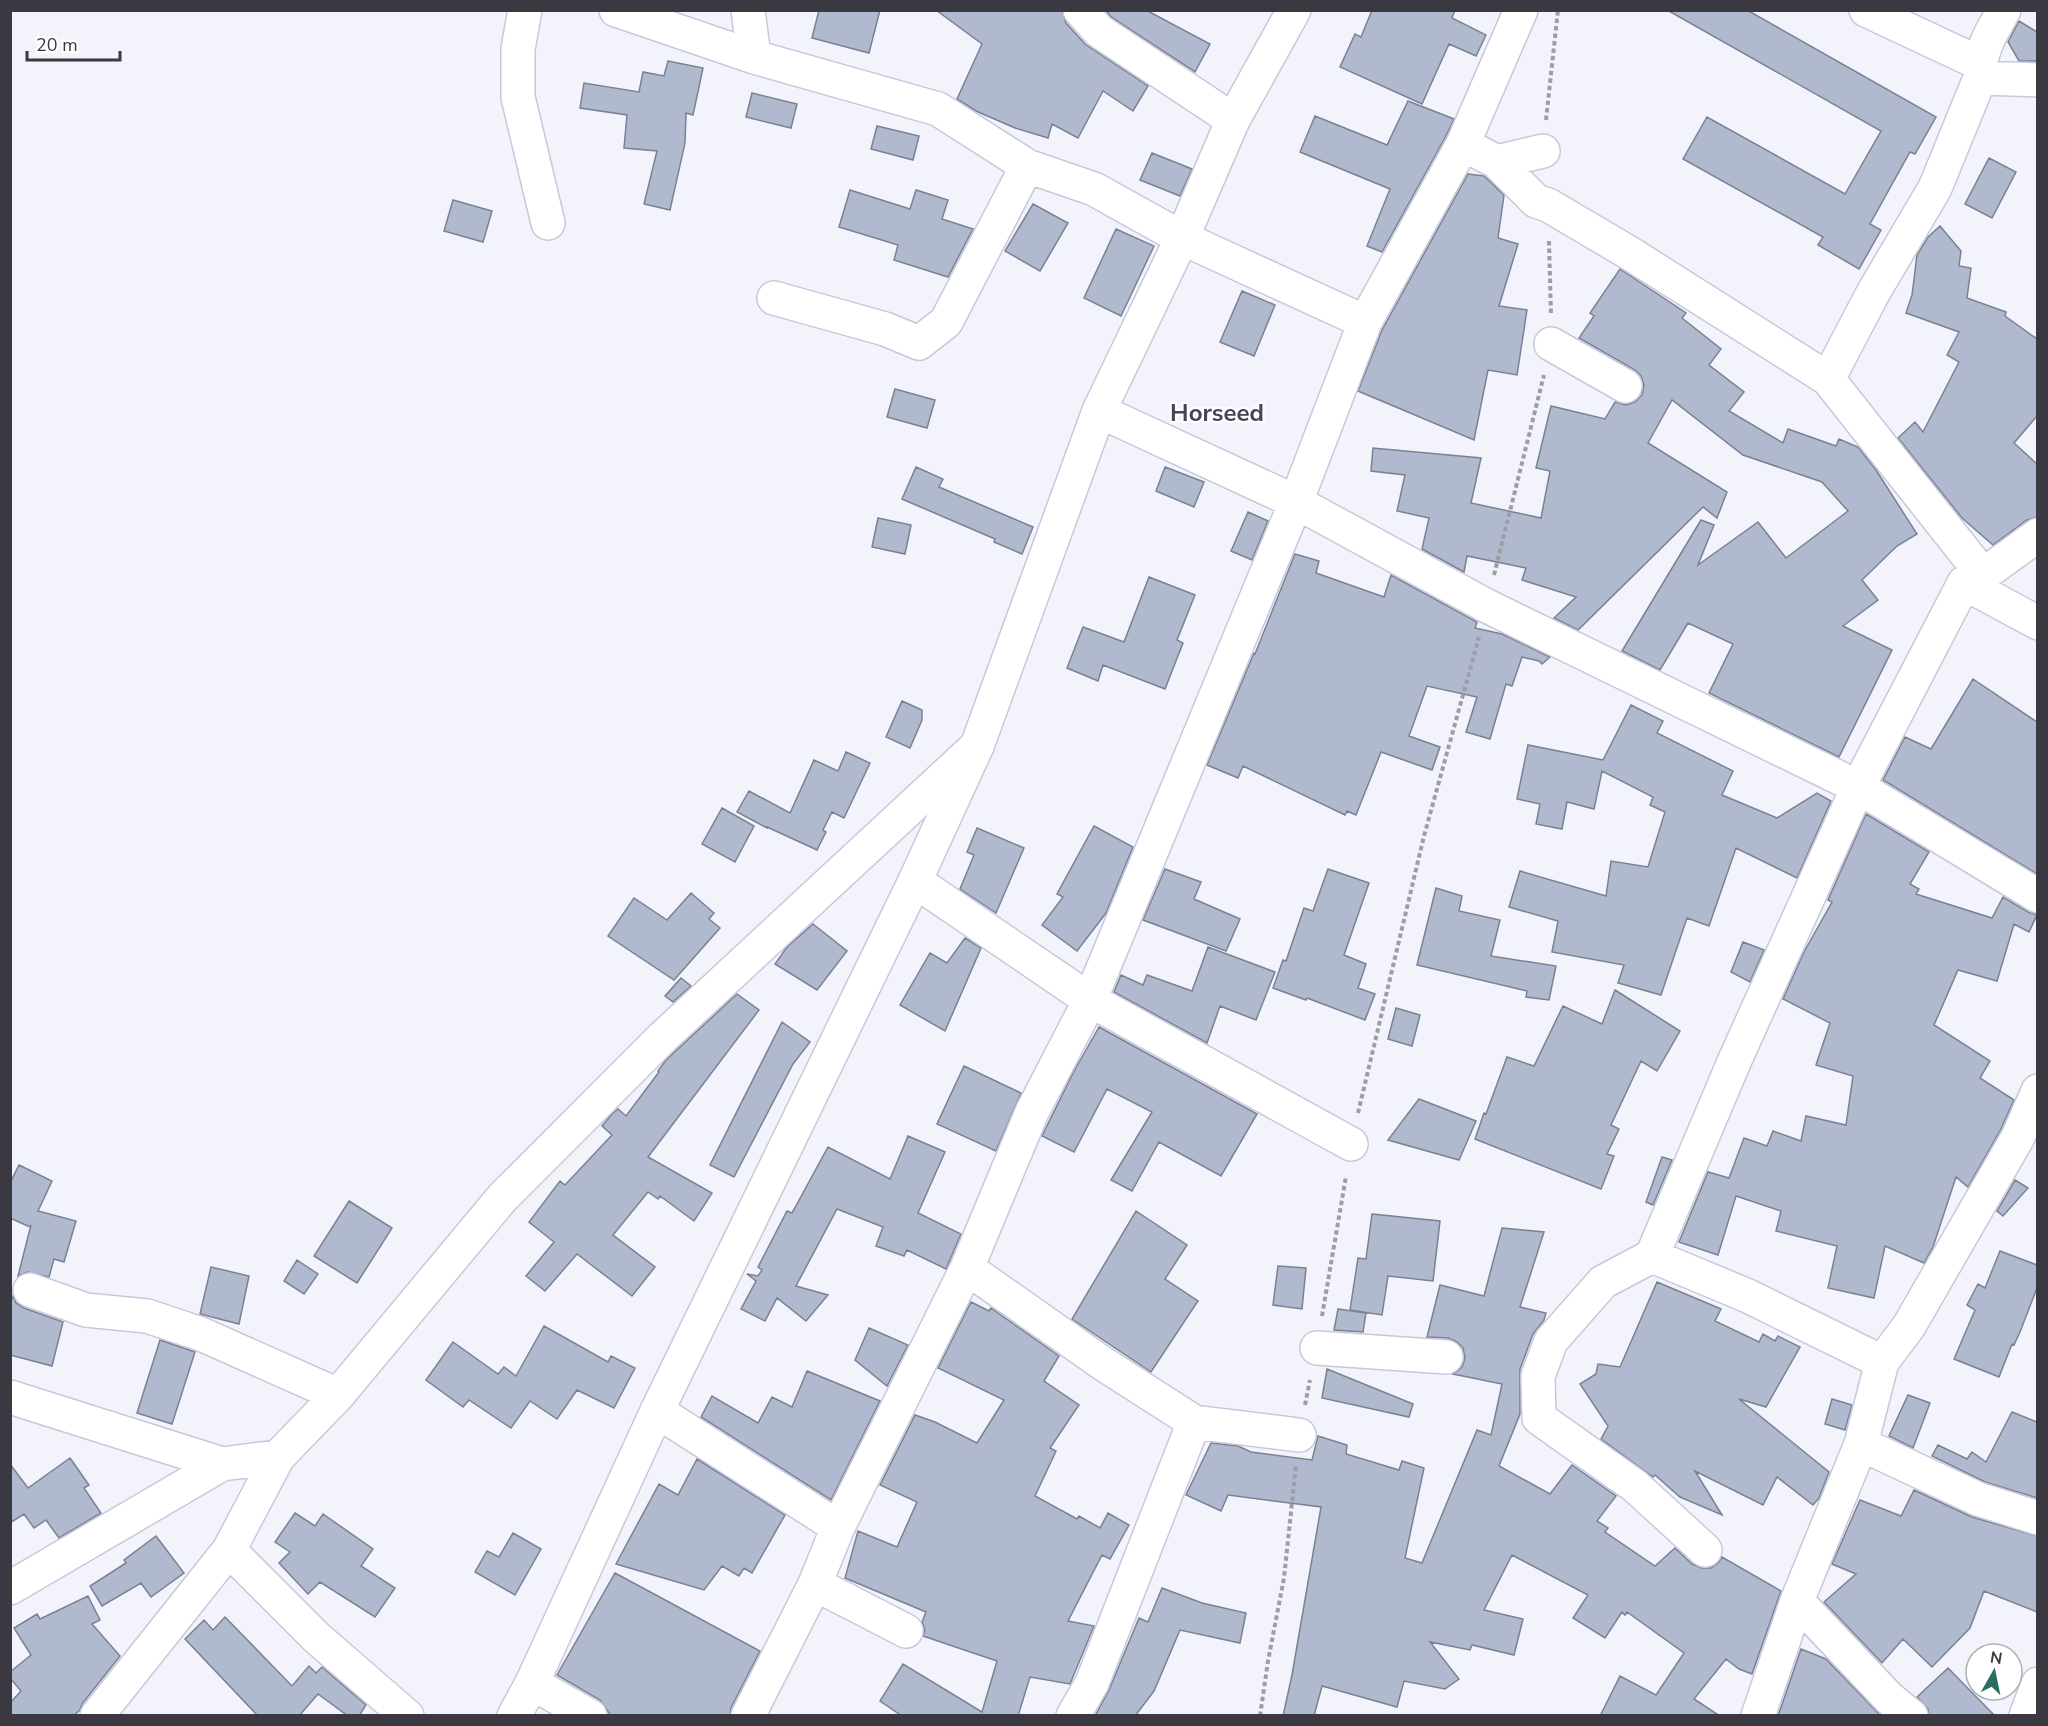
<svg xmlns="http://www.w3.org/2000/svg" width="2048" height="1726" viewBox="0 0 2048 1726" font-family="'Nunito Sans',sans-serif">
	<rect width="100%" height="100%" fill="#f3f3fc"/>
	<path fill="#b0b9cd" stroke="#798294" stroke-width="1.5" d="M819,10h61l-11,43 -57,-15z
		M936,10h126l4,13 19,21 63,42 -15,25 -30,-20 -25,47 -26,-14 -4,14 -33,-10 -39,-17 -19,-12 25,-55z
		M1106,10h40l64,34 -15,28 -84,-55z
		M1372,10h83l-3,8 34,17 -10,21 -27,-12 -27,60 -82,-37 15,-33 6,3z
		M1667,10h80l189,107 -21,37 -5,-2 -40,72 11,6 -22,39 -41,-24 5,-8 -140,-78 24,-42 138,77 36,-63z
		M2019,21l18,11v29h-18l-11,-19z
		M668,61l35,7 -10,47 -7,-2 -1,30 -15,67 -26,-6 13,-53 -33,-3 3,-33 -47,-7 4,-25 55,9 4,-20 21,4z
		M752,93l45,11 -6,24 -45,-11z
		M1408,101l46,18 -8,17 -64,116 -15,-6 23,-57 -90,-37 15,-36 72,29z
		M877,126l42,10 -6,24 -42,-11z
		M1152,153l40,16 -12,27 -40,-16z
		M1989,158l27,14 -24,46 -27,-14z
		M1468,174l16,2 20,19 -6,43 20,6 -19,62 28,4 -10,65 -29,-5 -14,70 -116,-49 24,-61z
		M850,190l60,19 6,-19 32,10 -6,19 31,10 -25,48 -54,-17 4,-15 -59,-18z
		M453,200l39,11 -9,31 -39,-11z
		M1033,204l35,19 -28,48 -35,-20z
		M1940,226l21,25 -2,15 12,2 -4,30 39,14 -1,4 32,23v77l-23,27 23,21v53l-10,3 -34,25 -31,-27 -64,-80 17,-16 8,10 36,-70 -12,-7 12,-23 -53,-19 6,-18 5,-40 11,-18z
		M1116,229l38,17 -33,70 -37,-18z
		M1620,269l66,44 -4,5 39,31 -12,16 35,27 -15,19 54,32 5,-14 48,17 3,-7 19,8 18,23 41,64 -20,12 -35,34 16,20 -35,26 49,24 -53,107 -130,-64 24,-49 -45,-21 -28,47 -38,-19 79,-131 13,5 -16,40 60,-43 28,36 62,-47 -26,-29 -79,-27 -71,-55 -24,43 79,49 -10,26 -14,-11 -125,123 -24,-12 22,-21 -54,-17 4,-12 -59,-12 -3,16 -42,-23 7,-31 -32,-7 8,-36 -34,-4 2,-23 108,10 -10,45 70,15 9,-47 -14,-3 15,-62 54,13 10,-17 11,3 9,-3 7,-7 2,-10 -3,-9 -6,-6 -56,-32 15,-22 -4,-3z
		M1242,291l33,14 -21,51 -34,-14z
		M895,389l40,11 -8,28 -40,-11z
		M916,467l27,12 -4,8 94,40 -11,27 -28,-12 1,-3 -93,-40z
		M1165,467l39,15 -10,25 -38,-16z
		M1248,512l20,9 -16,39 -21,-9z
		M878,518l33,7 -6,29 -33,-7z
		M1295,554l24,7 -3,12 68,24 7,-22 86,47 -2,6 27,6 48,23 -8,7 -3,-3 -17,-4 -10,29 -6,-2 -16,55 -24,-7 11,-35 -50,-11 -18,50 31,11 -8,23 -51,-18 -25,63 -9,-4 -2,4 -102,-49 -5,12 -31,-13 47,-112 1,1z
		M1149,577l46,18 -18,45 6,3 -18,46 -62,-24 -5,16 -31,-13 16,-41 41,15z
		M1973,679l64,43v152l-154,-94 22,-43 26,12z
		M902,701l20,9v10l-12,28 -24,-11z
		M1631,705l32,16 -6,12 76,38 -11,24 55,23 40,-25 14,8 -34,77 -61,-30 -27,78 -22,-8 -26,77 -43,-12 6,-18 -72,-13 6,-31 -49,-14 11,-36 86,25 5,-35 37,6 17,-55 -15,-7 3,-8 -51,-26 -8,38 -27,-7 -5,27 -26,-5 4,-20 -23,-5 11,-54 75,15z
		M846,752l24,11 -26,55 -12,-6 -9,18 3,2 -9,18 -50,-23v1l-30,-16 12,-21 41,22 24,-53 24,11z
		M722,808l32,18 -19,36 -33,-18z
		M1866,814l63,38 -19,32 9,5 -3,5 76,24 11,-21 25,15 9,3 -8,17 -15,-8 -17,57 -39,-11 -24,55 56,36 -10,17 34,22 -13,29 -33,58 -12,-10 -23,70 -9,16 -39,-17 -11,52 -46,-10 9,-42 -61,-15 5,-20 -45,-15 -18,59 -39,-13 29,-70 21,6 15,-40 23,8 6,-15 28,10 5,-25 40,9 7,-49 -37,-11 14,-42 -47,-24 21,-47 28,-50 -4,-2z
		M1094,826l39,21 -27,66 -29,38 -35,-26 21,-28 -6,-3z
		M977,828l47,20 -28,65 -36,-24 14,-34 -7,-3z
		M1165,869l36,13 -7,17 46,20 -14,32 -83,-31z
		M1328,869l41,14 -25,72 22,9 -8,24 17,6 -10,26 -58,-22 -1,2 -33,-12 10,-28 3,1 18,-53 9,3z
		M1436,888l26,8 -3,15 41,9 -9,36 65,10 -7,34 -23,-3 1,-6 -110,-26z
		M691,893l23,20 -5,6 11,9 -46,52 -66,-44 26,-38 33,22z
		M813,924l34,27 -30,39 -42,-26 12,-17z
		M965,938l16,10 -36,83 -45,-26 30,-52 17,10z
		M1743,942l21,8 -14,32 -19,-10z
		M1208,947l67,25 -19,48 -36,-14 -13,37 -93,-51 7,-17 22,10 4,-10 45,16z
		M681,978l10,8 -18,16 -8,-6z
		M1615,990l65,41 -23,40 -16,-10 -30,64 8,4 -12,25 7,2 -13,33 -126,-50 9,-26 2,1 21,-57 27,9 29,-60 39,18z
		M737,994l22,16 -111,147 64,36 -18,28 -34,-25 -2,3 -10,-7 -35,43 42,32 -23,29 -55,-42 -32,37 -19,-15 28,-34 -25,-20 31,-41 5,4 47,-50 -10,-9 10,-12 6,-5 8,7 33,-44 -1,-1 8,-11z
		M1396,1008l24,7 -8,31 -24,-7z
		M782,1022l28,20 -17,22 -59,113 -24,-12z
		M1099,1027l158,87 -36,62 -62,-34 -27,49 -21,-11 41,-68 -45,-23 -33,63 -32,-16 31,-63z
		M964,1066l57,27 -25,58 -59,-27z
		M1419,1099l57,22 -17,39 -71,-20z
		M908,1136l37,16 -27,61 43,21 -15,35 -39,-19 -3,6 -28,-10 7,-19 -46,-18 -41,77 32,9 -22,26 -29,-23 -12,23 -24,-12 15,-28 -9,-7 11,2 4,-6 -4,-3 29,-56 5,2 36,-66 62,32z
		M1662,1157l10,3 -19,45 -7,-3z
		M19,1165l33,16 -14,30 38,10 -12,41 -10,-3 -5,18 -22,-5 -9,4 13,-51 -1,2 -20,-9v-35z
		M2015,1180l13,8 -25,28 -6,-5z
		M349,1201l43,27 -35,55 -43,-27z
		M1136,1211l51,34 -22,34 33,22 -47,71 -79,-53z
		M1372,1214l68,7 -7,60 -45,-5 -6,39 -32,-5 8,-52 8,1z
		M1502,1228l42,4 -24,75 26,6 -2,7 -11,14 -13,35v45l-21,52 51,28 22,-29 44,31 -19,25 11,7 -3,4 50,34 20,-18 17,16 10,4h9l7,-5 4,-6 59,34 -29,83 -13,-5 -13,-10 -32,40 26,17h-120l20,-40 36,19 28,-42 -57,-41 -2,3 -3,-3 -17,26 -32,-20 15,-23 -76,-40 -28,55 39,9 -9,36 -42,-10 -2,5 -40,-8 29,37 -14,10 -41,-8 -7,26 -75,-21 -8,30h-31l9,-41 29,-168 -93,-12 -7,16 -35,-16 25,-52 27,3 13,6 61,8 6,-24 29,9 -1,9 53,16 3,-9 22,7 -19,90 17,5 55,-133 14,5 11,-51 -49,-10 9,-7 3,-9 -2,-10 -6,-6 -9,-4 -21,-1 13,-52 44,11z
		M2000,1251l37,14v23l-17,44 -6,13 -2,-1 -13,33 -45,-18 21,-49 -8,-5 11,-21 7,4z
		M297,1260l21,14 -14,20 -20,-13z
		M1278,1266l28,2 -4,41 -29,-4z
		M211,1267l38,9 -10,48 -39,-10z
		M1657,1282l64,27 -6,12 44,21 4,-8 12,7 3,-5 22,11 -34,60 -27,-8 90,73 -10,26 -6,7 -36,-28 -14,28 -68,-34 27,44 -42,-18 -25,-22 -2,2 -52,-38 7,-13 -28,-42 16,-10 2,-10 22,3z
		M13,1296l3,7 8,5 39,14 -11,44 -42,-11v-51z
		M971,1302l18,9 2,-3 68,48 -15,25 35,24 -29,43 6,3 -21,45 42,23 2,-3 21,12 8,-15 21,12 -19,34 -8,-4 -34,66 26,5 -24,58 -40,-7 -12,39h-116l-22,-15 23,-37 79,48 15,-51 -74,-25 2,-6 -3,-8 4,-10 -81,-34 13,-47 39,16 20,-45 -37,-17 35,-70 20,7 42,21 27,-43 -66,-32z
		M1338,1309l28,4 -3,19 -29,-2z
		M544,1326l64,36 3,-6 24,12 -21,40 -37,-18 -20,29 -27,-18 -19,27 -42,-28 -6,7 -37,-27 27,-38 45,32 6,-7 12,9z
		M869,1328l39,17 -21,41 -32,-26z
		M160,1340l35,12 -23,72 -35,-11z
		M1327,1369l86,35 -4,13 -87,-19z
		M807,1371l73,30 -49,99 -130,-83 11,-21 46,27 14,-26 20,10z
		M1908,1395l22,8 -17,45 -24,-12z
		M1832,1399l20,6 -7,25 -20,-6z
		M2012,1412l25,10v76l-52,-16 -53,-26 6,-11 29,14 5,-7 14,10z
		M70,1458l19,27 -5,3 17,25 -42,25 -13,-18 -12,8 -10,-14 -14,9v-59l18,24z
		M697,1459l88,56 -33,58 -8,-5 -5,8 -17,-10 -18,24 -88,-26 43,-80 19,11z
		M1914,1490l58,27 65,19v76l-53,-21 -14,37 -38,39 -29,-28 -21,24 -58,-61 32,-28 -24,-10 28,-64 41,16z
		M295,1513l20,13 8,-12 50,35 -12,17 34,22 -20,29 -55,-35 -12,12 -29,-31 11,-11 -15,-10z
		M513,1533l28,16 -26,46 -40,-23 12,-21 12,6z
		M156,1536l28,37 -33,24 -10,-14 -39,23 -12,-20 36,-23 -2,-3z
		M615,1573l145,78 -29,57 -1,8h-119l-11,-16 -43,-25z
		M1162,1588l40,15 44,10 -6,30 -60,-13 -26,61 -19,25h-40l14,-26 30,-72 9,4z
		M88,1596l12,24 -8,4 28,32 -38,48 -2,6 -7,6h-63v-13l11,-12 -11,-13v-6l21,-17 -17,-27 23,-14 3,5z
		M225,1617l67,69 17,-20 7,7 6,-6 44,38 -7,11h-11l-30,-22 -19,22h-41l-73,-77 19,-19 9,10z
		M1801,1649l25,10 55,57h-103z
		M1948,1668l47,48h-66l-1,-7 -11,-12z"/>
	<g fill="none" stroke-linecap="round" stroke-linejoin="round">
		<defs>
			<path id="street" d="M525,10l-7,39v48l30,126
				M616,10l138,47 184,52 89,57 67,23 88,49 183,84
				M748,10l6,47
				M1080,10l19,21 134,89
				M1866,10l113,53
				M1980,78l58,2
				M1463,144l34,18 39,39 12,4 83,49 197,125 155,196
				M1497,162l46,-11
				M774,298l111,31 34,14 27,-21 81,-156
				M1551,344l74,42
				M1828,379l45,-86 62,-105 45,-110c-1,-27 11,-45 24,-68
				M1099,411l197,91 191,104 371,181 180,109
				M1964,583l74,40
				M915,881l175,119 261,144
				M1652,1256l96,40 134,66
				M967,1268l135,95 92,59 105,13
				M30,1290l56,20 61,6 54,18 137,61
				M1317,1348l129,9
				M10,1397l212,67
				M657,1411l181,116
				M1861,1444l117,55 60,19
				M229,1550l87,87 91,79
				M1705,1550l-70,-64 -96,-68 -1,-42 13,-35 52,-59 49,-26 82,-194 124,-275 106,-204 19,-8 55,-40
				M815,1584l91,47
				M10,1588l212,-124 56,-7
				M1797,1601l92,97 22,18
				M532,1683l58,33
				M97,1716l132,-166 49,-93 60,-62 164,-197 160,-160 315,-292
				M748,1716l67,-132 23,-57 129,-259 65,-156 58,-112 206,-498 69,-180 98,-178 58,-134
				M1073,1716l19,-33 102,-261
				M1758,1716l39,-115 64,-157 21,-82 27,-36 109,-189 20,-46
				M2026,1716l12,-32"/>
			<path id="secondary" d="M514,1716l18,-33 125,-272 258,-530 62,-135 122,-335 83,-173 51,-118 61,-110"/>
		</defs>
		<use href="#street" stroke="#c8c8dd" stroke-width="36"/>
		<use href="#secondary" stroke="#c8c8dd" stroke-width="36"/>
		<path stroke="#9e9da6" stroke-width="4" stroke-dasharray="4.5 3" stroke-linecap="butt" d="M1546,120l12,-110
			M1549,241l2,74
			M1494,575l50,-200
			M1358,1113l66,-277 55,-199
			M1322,1316l24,-140
			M1305,1405l5,-25
			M1260,1716l8,-55 16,-83 12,-113"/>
		<use href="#street" stroke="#fff" stroke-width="33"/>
		<use href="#secondary" stroke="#fff" stroke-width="33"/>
	</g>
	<g text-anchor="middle" stroke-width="4.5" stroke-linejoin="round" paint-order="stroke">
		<g font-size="24" font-weight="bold" fill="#464557" stroke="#fff">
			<text x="1217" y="421">Horseed</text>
		</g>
	</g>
	<rect width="2048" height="1726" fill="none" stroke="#3a3942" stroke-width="24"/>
	<g transform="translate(1994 1672) rotate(9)"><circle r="28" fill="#ffffff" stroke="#b0b0b3" stroke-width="1.5"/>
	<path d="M0-4.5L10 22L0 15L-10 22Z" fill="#296e62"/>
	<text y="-9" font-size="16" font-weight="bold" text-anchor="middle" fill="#3a3942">N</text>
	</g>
	<path d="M27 51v9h93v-9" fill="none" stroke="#3a3942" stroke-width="3"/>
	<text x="36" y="51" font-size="18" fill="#3a3942" stroke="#ffffff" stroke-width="4.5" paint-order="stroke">20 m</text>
</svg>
